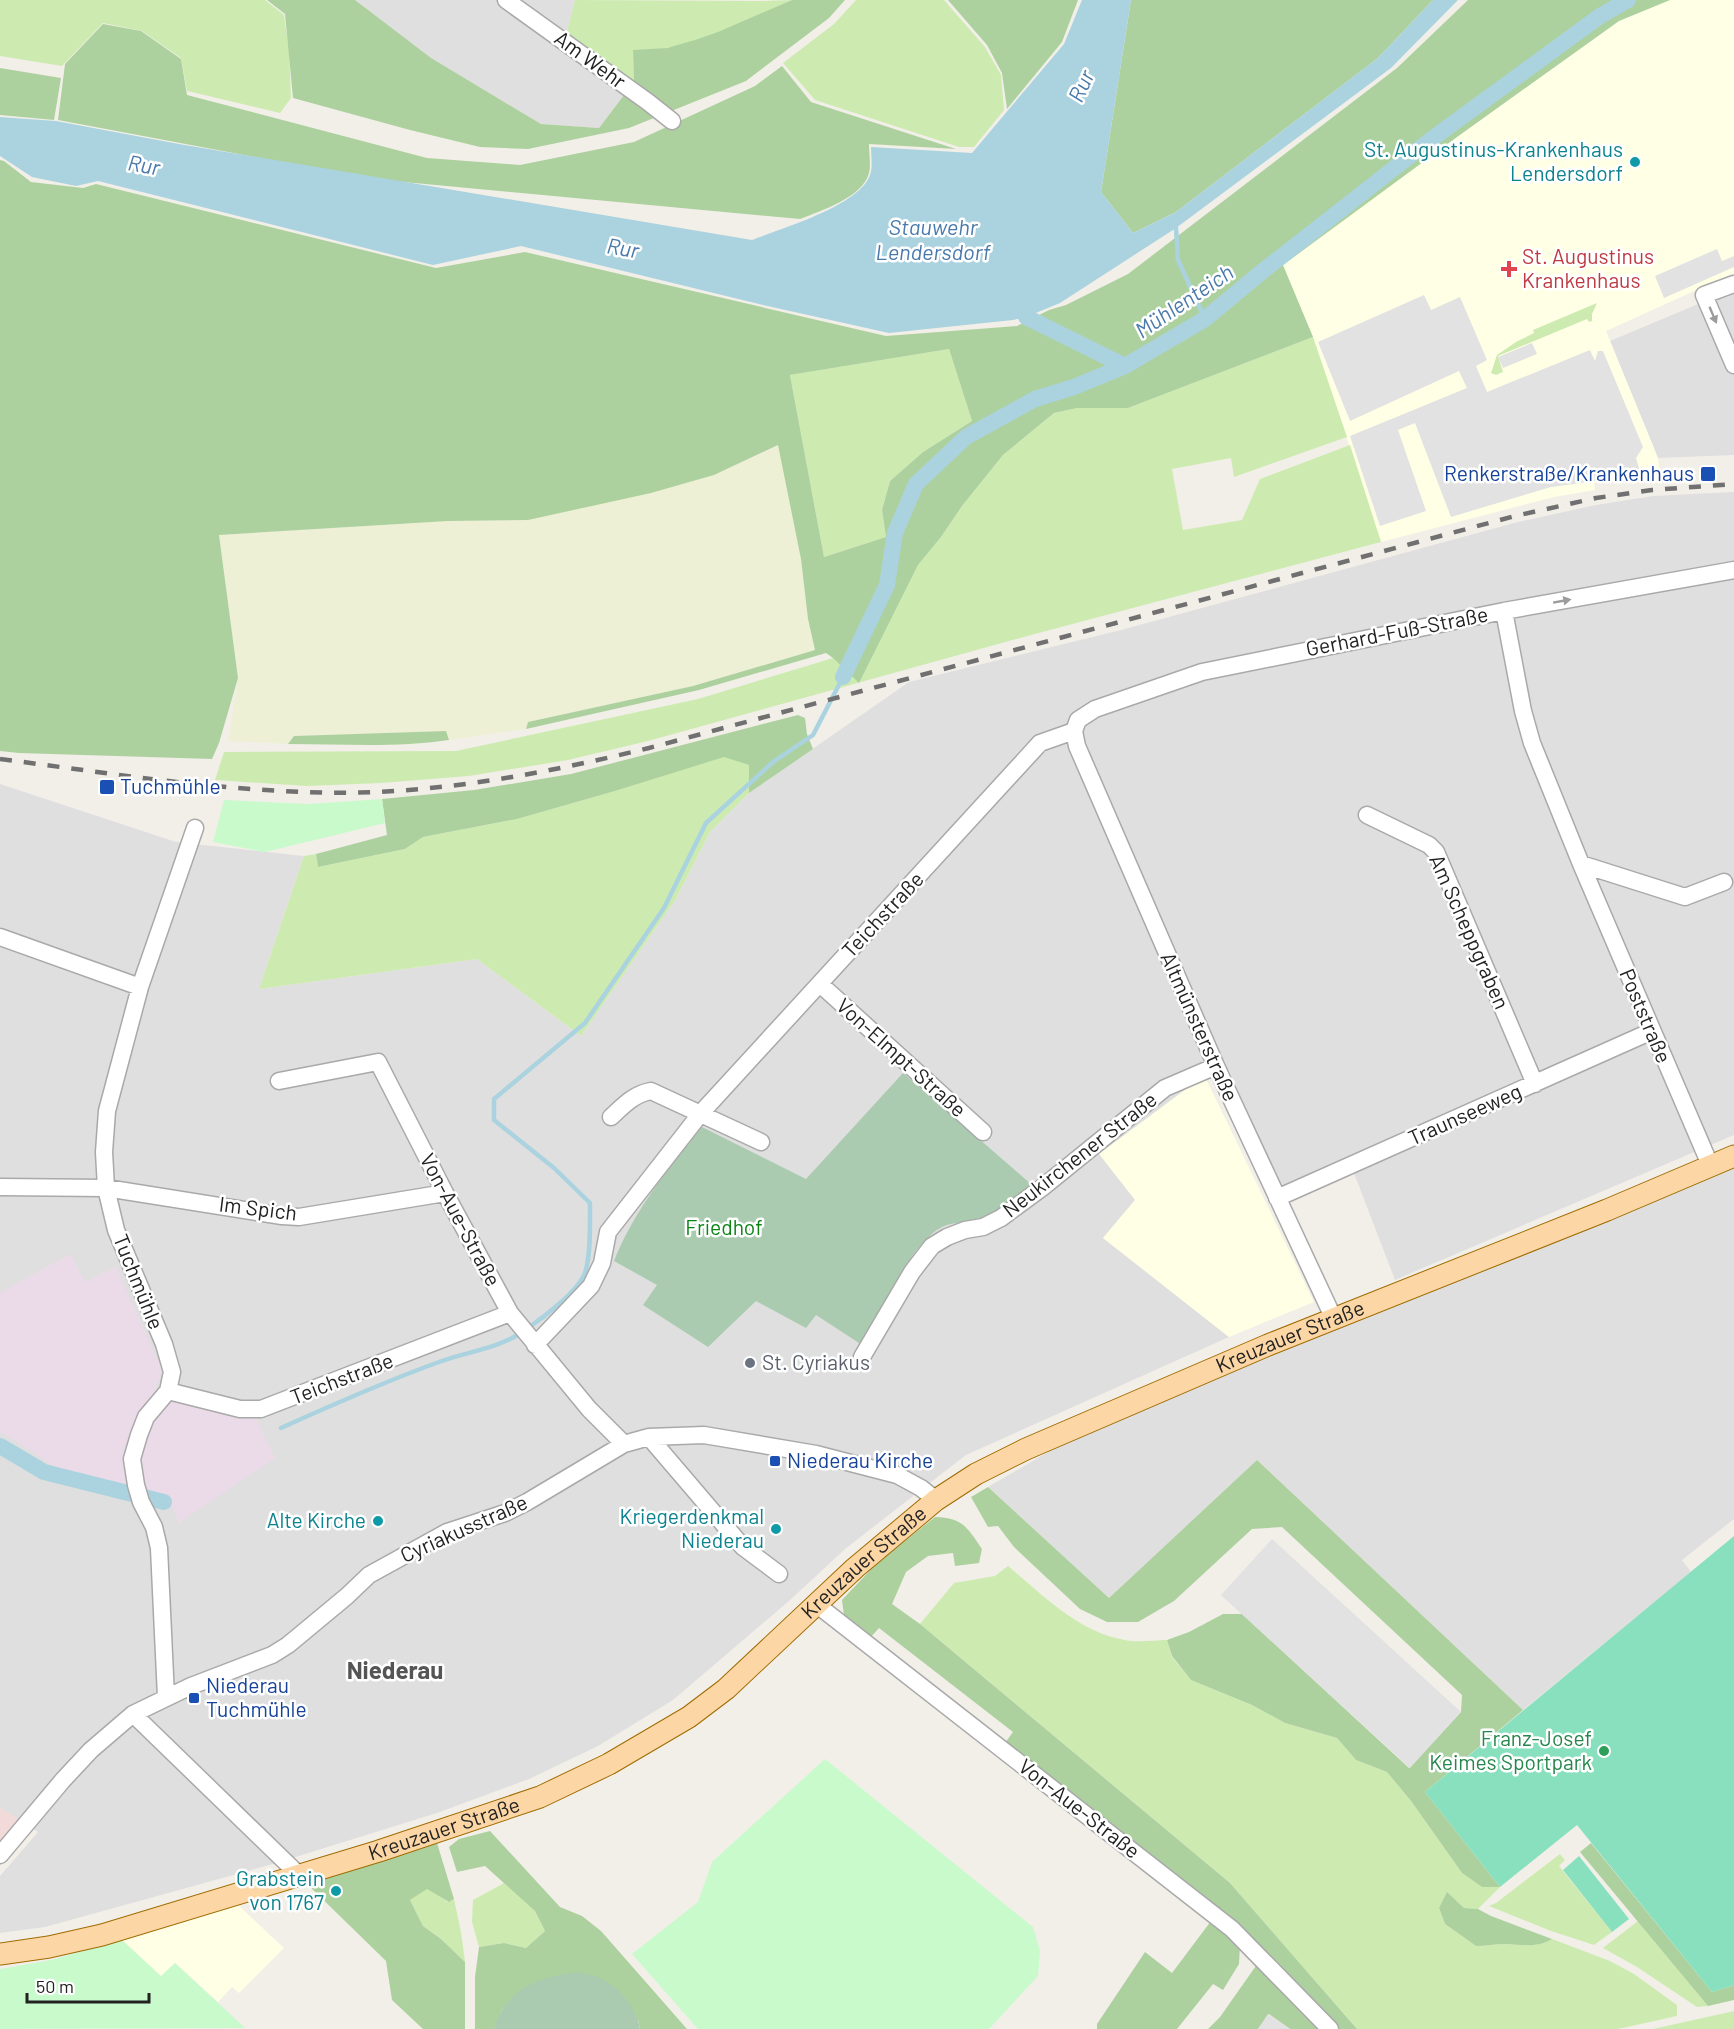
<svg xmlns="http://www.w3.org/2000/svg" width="1734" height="2029" viewBox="0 0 1734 2029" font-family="Barlow,sans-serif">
	<rect width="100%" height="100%" fill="#f2efe9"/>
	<path fill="#e0dfdf" d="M355,0h220l-9,35 68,47 -35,46 -58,-4 -111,-66z
		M1734,289v166l-76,3 -48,-117z
		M1734,492v643l-339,145 -46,-120 -68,29 -52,-119 -39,16 -55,114 -32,38 126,99 -263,118 -121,94 -56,52 -116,99 -75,46 -69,33 -92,34 -164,51 -228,63 -45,6v-57l38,-44 -38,-24v-1024l176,58 128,14 -45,133 218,-30 104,77 95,-137 34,-67 39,-39 160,-111 212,-52 397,-108 78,-17 57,-9z
		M1734,1167v352l-52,41 9,12 -168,138 -266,-250 -148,138 -121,-111 79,-46 268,-114 255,-99 119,-49z"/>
	<path fill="#f2dad9" d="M0,1808l20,12 -20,22z"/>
	<path fill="#ebdbe8" d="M70,1254l15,28 31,-15 46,103 -9,26 102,21 20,41 -96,65 -8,-18 -23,-16 -78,-13 -70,-45v-138z"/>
	<path fill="#ffffe5" d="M1670,0h64v273l-128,58 52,127 2,16 -66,9 1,7 -41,7 -173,45 -68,-205 -31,-72 175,-128 162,-116z
		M1206,1079l108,223 -85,35 -126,-99 32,-38 -36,-46 91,-68z
		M237,1904l47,44 -45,45 -7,-6 -14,15 -43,-39 -14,14 -39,-37z"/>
	<path fill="#eef0d5" d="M779,445l22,114 7,60 7,31 -122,36 -164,36 -3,7 -77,11 -3,-9 -152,5 -6,8 -60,-3 10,-63 -19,-143 229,-14 80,-1 186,-45z"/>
	<path fill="#cdebb0" d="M0,0h265l19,15 5,36 2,47 -11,15 -93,-22 -6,-33 -39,-27 -39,-8 -41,43 -62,-10z
		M575,0l187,1 30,-1c-36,17 -87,43 -126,48 -11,2 -22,2 -33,2l1,32 -68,-47z
		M856,0h88l41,47 16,28 3,35 -30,37h-15l-144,-47 -32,-37 51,-39z
		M1597,303l-5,11v7l-3,1 -2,-3 -89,37 5,16 -7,3 -5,-2 6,-18 19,-13 18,-9 -1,-3z
		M1313,337l34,100 -113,40 -3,-19 -59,11 11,61 59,-10 18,-41 90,-34 31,97 -350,93 -383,106 -80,19 -99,16 -88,7 -74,3 -92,-6 9,-28 232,-1 242,-52 135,-41 26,24 59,-117 23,-28 21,-31 41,-51 51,-42 23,-5h51z
		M949,349l23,72 -49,31 -33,29 -8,29 4,27 -62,20 -34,-182z
		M724,756l25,9v28l-39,39 -34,67 -95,137 -104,-77 -218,30 45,-133 12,-2 2,13 87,-18 18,-12 94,-18 98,-28z
		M1008,1566c35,29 70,66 117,74 13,3 28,0 42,0l5,17 19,23 61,25 33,18 52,15 19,22 31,12 24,29 51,72 20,14h18l-22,22 -14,-1 -17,-15 -8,15 6,16 31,22c10,0 20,-2 29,-2 17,1 33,4 47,-5l58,22 24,13 43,31v11l-59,13h-261l-127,-146 -310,-259 34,-41 41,-7z
		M1560,1854l5,6 -6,6 53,66 -18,13 -43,-14 -62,-25 7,-3z
		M504,1883l31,28 10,20 -19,17 -22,-5 -25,4 -7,-25 1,-22z
		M427,1888l21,14 6,-3 7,33 4,30 -24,-23 -18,-13 -13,-26z
		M1638,1921l70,85 -11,1 -60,-40 -34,-19z
		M1734,2011v18h-81z"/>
	<path fill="#add19e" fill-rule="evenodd" d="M267,0h88l76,58 110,66 58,4 35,-46 -1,-32 34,-2 28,-8 23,-8 74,-32h53l-16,18 -83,63 -117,47 -101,21 -48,-2 -70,-17 -117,-32 -8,-84z
		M948,0h130l-16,42 -55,67 -5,-36 -15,-28z
		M1131,0h302l-55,58 -202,154 -43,21 -32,-41z
		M1468,0h202l-51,21 -162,116 -174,128 30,72 -185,71h-51l-23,5 -51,42 -41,51 -21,31 -23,28 -59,118 -26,-25 -7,-5 -127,37 -173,39 2,-7 165,-36 122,-36 -7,-31 -7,-60 -23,-114 -64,30 -63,18 -123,27 -80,1 -229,14 19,143 -19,65 -7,16 -193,-6 -19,-2v-591l4,1 27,21 52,6 13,-4 340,84 89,-16 361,84 131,-10 32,-16 17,-5 62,-31 269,-206zM949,349l23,72 -49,31 -33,29 -8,29 4,27 -62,20 -34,-182z
		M103,24l38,7 40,28 6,36 240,63 93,7 114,-23 121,-56 27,-20 29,36 145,47 -87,-5c0,9 2,21 0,29 -6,24 -48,38 -69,46l-428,-40 -314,-59 7,-56z
		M0,68l61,10 -7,42 -54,-5z
		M798,715l7,3 2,16 6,15 -64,44v-28l-25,-8 -109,34 -98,28 -94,18 -18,12 -87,18 -2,-13 71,-19 -5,-36 92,-9 97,-16z
		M446,731l3,9c-53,8 -107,4 -161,4l6,-8z
		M1257,1460l266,250 -98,82 75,95h-18l-20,-14 -51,-72 -24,-29 -31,-12 -19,-22 -52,-15 -33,-18 -61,-25 -19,-24 -5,-16 22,-8 34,-18h19l167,154 52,-56 1,-17 -180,-168 -30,2 -78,72 -36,21h-31l-27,-13 -66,-62 -16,-21 -10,1 -17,-30 17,-10 121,111z
		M935,1517c28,1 32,10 47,32l-3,14 -24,3 -2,-13 -25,3 -22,16 -14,32 28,20 310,259 127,146h-67l-21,-15 -11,15h-50l12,-12 45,-64 -260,-210 8,-11 -134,-104 -9,10 -26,-22 -2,-16 34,-36z
		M490,1831l70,76 22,9 19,15 86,98h-47l-2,-9 -127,-21 -9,11 -8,19h-19v-52l4,-30 25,-4 22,5 19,-17 -10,-20 -50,-45 -28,6 -8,-25 10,-8z
		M437,1843l17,56 -5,3 -22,-13 -17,11 13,26 18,13 24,23v67h-42l-31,-29 -6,-39 -80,-78z
		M1591,1843l121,149 22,-7v15l-26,6 -128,-154z
		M1447,1892l17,16 14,1 13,7 61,23c-14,9 -30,6 -47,5 -9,0 -19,2 -29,2l-31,-22 -6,-16z
		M1211,1921l29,24 -1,19 -16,26 -10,-6 -36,45h-80v-5l48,-72 27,21z"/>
	<path fill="#aacbaf" d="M903,1073l129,112c-15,12 -31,29 -49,34 -13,4 -28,2 -41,8 -31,15 -63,87 -80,118l-46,-30 -10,13 -50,-27 -48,46 -65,-42 14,-20 -43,-24c20,-50 54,-93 88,-134l104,52z
		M577,1972c7,2 17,3 23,6 19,9 37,30 40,51h-146c12,-41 45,-52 83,-57z"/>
	<path fill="#c8facc" d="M382,799l3,24 -120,29 -52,-10 11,-42 85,4z
		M825,1759l208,168 7,24 -2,25 -49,53h-291l-66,-75 66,-52 14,-40z
		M122,1940l39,36 14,-13 70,65 -245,1v-60l51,-9z"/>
	<path fill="#88e0be" d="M1734,1536v449l-22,7 -135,-167 -77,62 -75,-95z
		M1579,1856l50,63 -17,13 -49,-62z"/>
	<path fill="#e2e2e2" d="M1717,249l5,12 12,-5v11l-70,31 -9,-22z
		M1424,295l7,15 29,-13 27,63 -11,6 11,26 103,-42 5,11 3,-10h5l40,96 -7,11 5,17 -90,12 -100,30 -36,-94 -17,7 28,81 -46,15 -30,-90 117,-48 -8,-17 -109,50 -32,-79z
		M1532,343l5,11 -34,14 -5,-11z
		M1272,1539l189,173 -51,56 -189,-173z
		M1268,2014l22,15h-32z"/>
	<path fill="#aad3df" d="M1082,0h49l-30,192 32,41 43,-21 202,-154 55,-58h25l-67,68 -215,160 -116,75 -34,14 -13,3 -124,13 -126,-28 -242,-59 -88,19 -335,-84 -22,5 -44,-9 -32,-21v-39l56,4 123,23 573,96c30,-12 107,-34 118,-65 3,-7 1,-20 1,-28l101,6 92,-109z"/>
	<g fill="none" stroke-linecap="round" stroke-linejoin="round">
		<path stroke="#aad3df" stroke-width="4.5" d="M1176,228l2,32 27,59
			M528,1328c16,-11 49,-36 57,-55 6,-17 5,-51 5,-70l-36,-35 -60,-48v-21l91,-76 79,-115 42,-85 67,-61 40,-27 30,-58
			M281,1428c53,-24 103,-46 158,-66 27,-10 57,-13 82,-29"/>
		<path stroke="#aad3df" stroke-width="16" d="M1026,317l99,49
			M843,677l44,-92 8,-52 21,-49 50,-47 69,-38 39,-12 51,-21 80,-47 59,-49 165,-129 171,-125 28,-16
			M0,1446l44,26 120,30"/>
		<defs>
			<path id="minor" d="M506,0l142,102 24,19
				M1734,284l-30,11 30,70
				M1504,611l19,100 9,32 49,121 130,303
				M1074,731l4,-11 17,-11 107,-37 302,-61 230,-41
				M1074,731l3,15 139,320 118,253
				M1367,815l62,30 7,7 99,232
				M1581,864l104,33 39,-15
				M0,937l140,50
				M820,984l163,148
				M279,1081l99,-19 67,131 65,120 79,96 35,35
				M611,1117c13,-12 23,-23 40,-26l110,51
				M0,1187l106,1 176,28 17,1 146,-24
				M1277,1198l375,-167
				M535,1345l56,-59 11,-23 6,-31 93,-119 339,-370 34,-12
				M862,1357l50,-85 20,-26 15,-9 18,-7 18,-3 18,-9 42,-31 122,-99 51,-22
				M168,1391l72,18h21l249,-96
				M649,1437l94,110 36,27
				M816,1604l416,325 98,100
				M166,1697l-7,-149 -5,-21 -13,-25 -5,-17 -4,-26 7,-24 7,-18 22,-26 4,-19 -8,-28 -48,-114 -10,-42 -2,-36 3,-41 33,-124 55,-159
				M133,1714l166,161
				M0,1855l63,-75 28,-30 42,-36 58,-28 81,-31 16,-10 59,-49 22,-21 78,-43 58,-19 22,-11 97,-58 25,-7 55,-2 112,19 81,21 24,13 15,12"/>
			<g id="major">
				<path id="s1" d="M0,1954l49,-7 53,-12 277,-84 161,-54 69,-33 80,-47 37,-28 129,-121 81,-68 40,-26 50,-25 242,-104 339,-135 127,-54"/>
			</g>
		</defs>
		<use href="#minor" stroke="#a9a9a9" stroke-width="19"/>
		<use href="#major" stroke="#a06b00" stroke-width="23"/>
		<use href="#minor" stroke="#fff" stroke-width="16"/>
		<use href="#major" stroke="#fcd6a4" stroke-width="21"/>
		<path stroke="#707070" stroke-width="4.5" stroke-dasharray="12 12" stroke-linecap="butt" d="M0,759c102,13 205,30 307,33 116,5 231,-17 342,-44l866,-232 81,-18 56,-8 82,-6"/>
	</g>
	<defs><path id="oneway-solid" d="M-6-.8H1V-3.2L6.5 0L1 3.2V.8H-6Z" transform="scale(1.5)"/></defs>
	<g fill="#9c9c9c">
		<use href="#oneway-solid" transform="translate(1713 315) rotate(67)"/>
		<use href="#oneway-solid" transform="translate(1562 601) rotate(-10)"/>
	</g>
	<g fill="#0f9aa8" stroke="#fff" stroke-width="2">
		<circle cx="1635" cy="162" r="6"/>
		<circle cx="378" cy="1521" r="6"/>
		<circle cx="776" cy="1529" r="6"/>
		<circle cx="336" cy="1891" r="6"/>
	</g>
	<path fill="#e0444e" stroke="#fff" stroke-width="2" d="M1506 260h6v6h6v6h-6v6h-6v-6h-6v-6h6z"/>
	<g fill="#1a4fb4" stroke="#fff" stroke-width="2">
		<rect x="1700" y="466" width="16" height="16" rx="3"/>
		<rect x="99" y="779" width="16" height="16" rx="3"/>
		<rect x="769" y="1455" width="12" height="12" rx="3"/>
		<rect x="188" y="1692" width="12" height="12" rx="3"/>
	</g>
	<circle fill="#6b7280" stroke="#fff" stroke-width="2" cx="750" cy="1363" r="6"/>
	<circle fill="#2e9e5b" stroke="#fff" stroke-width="2" cx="1604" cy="1751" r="6"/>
	<g text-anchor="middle" stroke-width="5" stroke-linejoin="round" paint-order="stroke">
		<g font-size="21" fill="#222" stroke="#fff">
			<text transform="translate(590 60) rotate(36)" y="7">Am Wehr</text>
			<text transform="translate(1397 632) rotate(-11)" y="7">Gerhard-Fuß-Straße</text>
			<text transform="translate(883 915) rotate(-47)" y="7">Teichstraße</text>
			<text transform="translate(1469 932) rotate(66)" y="7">Am Scheppgraben</text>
			<text transform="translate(1645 1016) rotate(67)" y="7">Poststraße</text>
			<text transform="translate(1199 1027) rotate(66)" y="7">Altmünsterstraße</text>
			<text transform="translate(901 1058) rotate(42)" y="7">Von-Elmpt-Straße</text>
			<text transform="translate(1465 1115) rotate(-24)" y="7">Traunseeweg</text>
			<text transform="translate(1080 1155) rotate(-38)" y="7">Neukirchener Straße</text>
			<text transform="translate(258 1209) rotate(7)" y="7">Im Spich</text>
			<text transform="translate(460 1220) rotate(62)" y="7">Von-Aue-Straße</text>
			<text transform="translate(138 1282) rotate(68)" y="7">Tuchmühle</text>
			<text dy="7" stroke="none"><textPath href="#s1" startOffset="1452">Kreuzauer Straße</textPath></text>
			<text transform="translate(342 1379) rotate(-21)" y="7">Teichstraße</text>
			<text transform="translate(464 1529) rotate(-24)" y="7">Cyriakusstraße</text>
			<text dy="7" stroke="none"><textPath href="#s1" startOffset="966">Kreuzauer Straße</textPath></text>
			<text transform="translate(1079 1809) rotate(38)" y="7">Von-Aue-Straße</text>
			<text dy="7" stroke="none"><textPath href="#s1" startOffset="462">Kreuzauer Straße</textPath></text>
		</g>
		<g font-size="21" fill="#0d838f" stroke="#fff" text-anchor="end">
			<text x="1623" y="157">St. Augustinus-Krankenhaus<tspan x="1623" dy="24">Lendersdorf</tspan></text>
			<text x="764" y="1524">Kriegerdenkmal<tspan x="764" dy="24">Niederau</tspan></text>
			<text x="366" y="1528">Alte Kirche</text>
			<text x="324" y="1886">Grabstein<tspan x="324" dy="24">von 1767</tspan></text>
		</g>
		<g font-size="21" fill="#be3a42" stroke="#fff" text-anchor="start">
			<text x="1522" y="264">St. Augustinus<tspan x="1522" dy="24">Krankenhaus</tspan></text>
		</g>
		<g font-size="21" fill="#164399" stroke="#fff" text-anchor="start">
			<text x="1694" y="481" text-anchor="end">Renkerstraße/Krankenhaus</text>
			<text x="120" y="794">Tuchmühle</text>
			<text x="787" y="1468">Niederau Kirche</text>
			<text x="206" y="1693">Niederau<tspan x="206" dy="24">Tuchmühle</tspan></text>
		</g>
		<g font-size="21" fill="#0c8416" stroke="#fff">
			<text x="724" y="1235">Friedhof</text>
		</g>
		<g font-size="21" fill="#5b616d" stroke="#fff" text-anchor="start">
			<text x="762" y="1370">St. Cyriakus</text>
		</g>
		<g font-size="21" fill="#27864d" stroke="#fff" text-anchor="end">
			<text x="1592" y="1746">Franz-Josef<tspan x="1592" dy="24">Keimes Sportpark</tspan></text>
		</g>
		<g font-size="22" font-style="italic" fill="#4a7aab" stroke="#fff">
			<text transform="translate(1081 86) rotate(-65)" y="8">Rur</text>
			<text transform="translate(144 165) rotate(10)" y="8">Rur</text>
			<text x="933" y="235">Stauwehr<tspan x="933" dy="25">Lendersdorf</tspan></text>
			<text transform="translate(623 248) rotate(10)" y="8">Rur</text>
			<text transform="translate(1184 301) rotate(-34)" y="8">Mühlenteich</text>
		</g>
		<g font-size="24" font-weight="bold" fill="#555" stroke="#fff">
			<text x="395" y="1679">Niederau</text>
		</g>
	</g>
	<path d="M27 1993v9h122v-9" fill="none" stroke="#222222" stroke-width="3"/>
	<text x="36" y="1993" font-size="18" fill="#222222" stroke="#ffffff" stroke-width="4.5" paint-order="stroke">50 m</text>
</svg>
